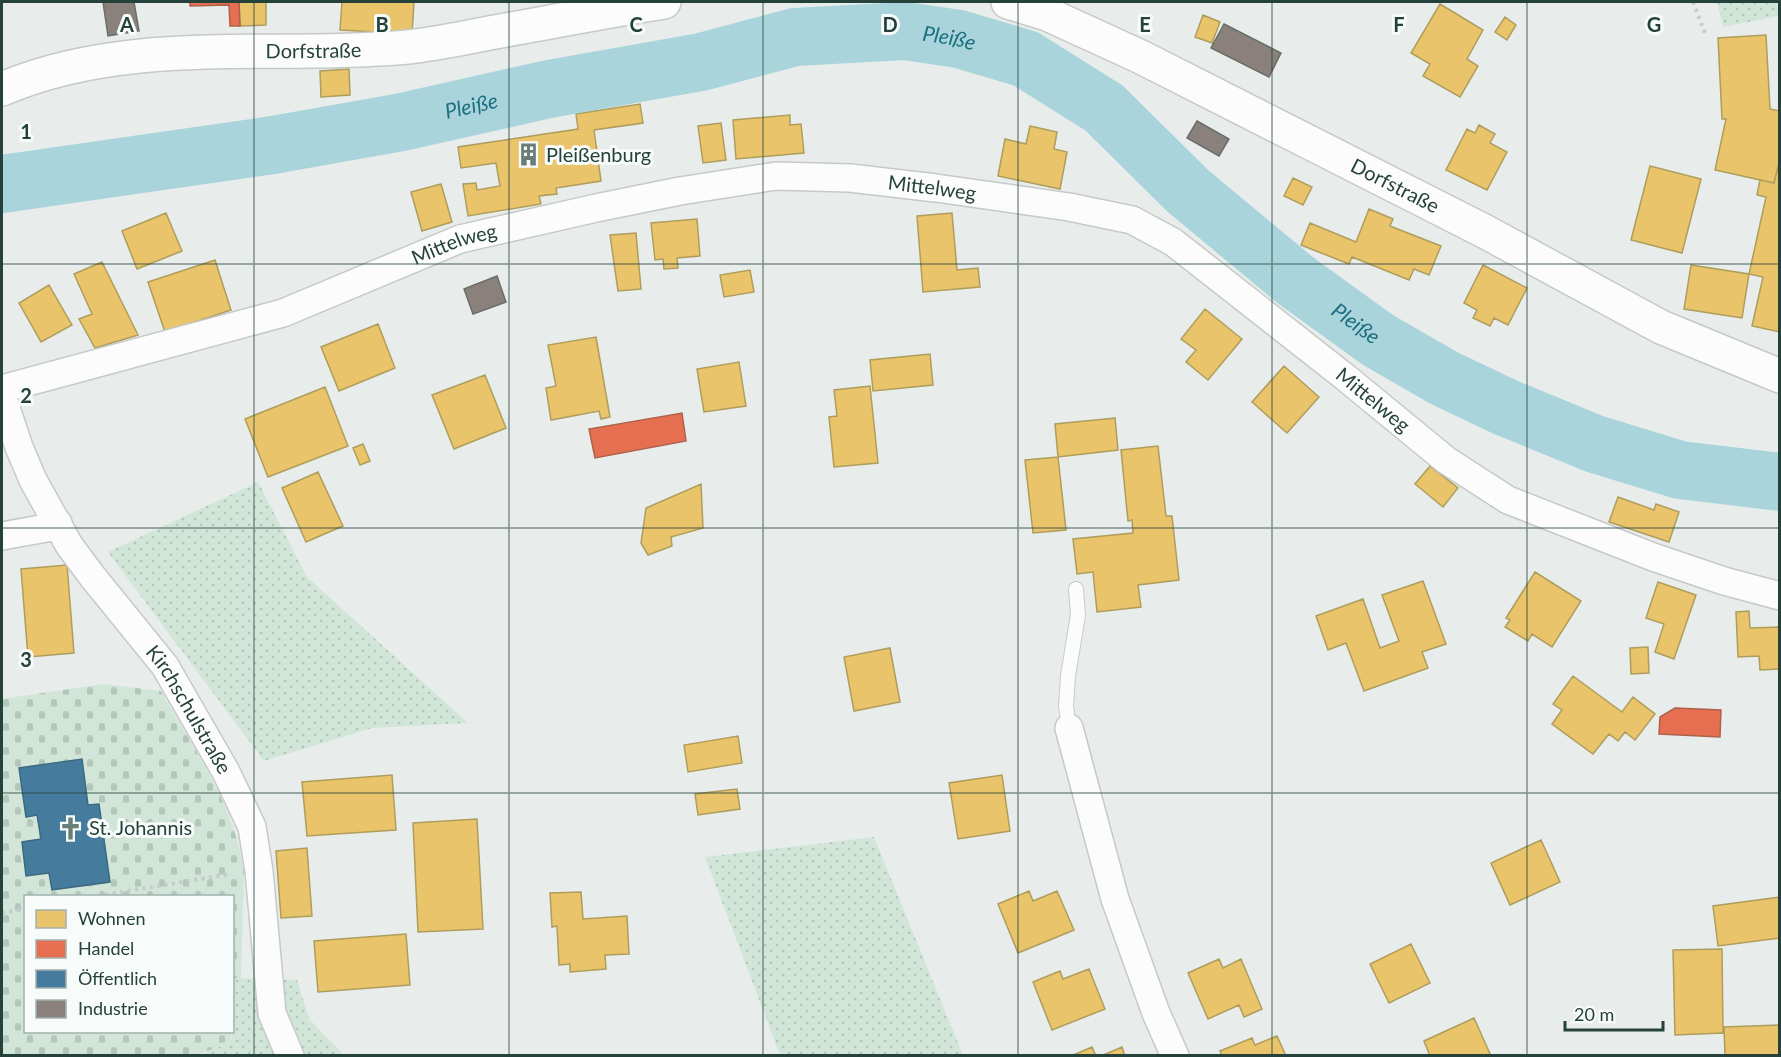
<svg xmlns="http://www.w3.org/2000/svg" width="1781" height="1057" viewBox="0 0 1781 1057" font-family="Lato,sans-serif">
	<defs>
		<pattern id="grass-dots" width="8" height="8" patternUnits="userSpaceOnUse" patternTransform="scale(1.5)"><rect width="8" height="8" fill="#d1e6d8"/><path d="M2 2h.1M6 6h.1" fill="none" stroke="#b3c6ba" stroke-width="1.8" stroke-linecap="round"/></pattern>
		<pattern id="cemetery-stones" width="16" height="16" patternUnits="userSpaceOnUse" patternTransform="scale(1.5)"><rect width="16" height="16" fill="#d1e6d8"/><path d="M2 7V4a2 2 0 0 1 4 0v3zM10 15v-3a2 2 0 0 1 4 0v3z" fill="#b3c6ba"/></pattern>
	</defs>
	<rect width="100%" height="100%" fill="#e8edeb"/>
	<path fill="url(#grass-dots)" d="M1717,2h62v14l-56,11z
		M258,482l49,95 161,146 -96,5 -108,33 -156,-209z
		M874,837l89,218h-183l-75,-198z
		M233,978l64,2 12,39 35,36 -146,1 34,-15z"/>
	<path fill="url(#cemetery-stones)" d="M103,684l58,7c32,57 74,114 83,181l-3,106h-8l-1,-82h-206v136h205l1,9 -34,14h-196v-356z"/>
	<path fill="#e9c46a" stroke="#ae9d5c" stroke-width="1.5" d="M239,2h27v23l-26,1z
		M342,2h72l-2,32 -72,-4z
		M1440,4l43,26 -16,29 11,7 -18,31 -37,-21 7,-12 -19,-11z
		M1203,15l17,7 -8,21 -17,-6z
		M1505,17l11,8 -9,15 -12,-8z
		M1766,35l4,74 10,2v48l-6,24 -59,-13 11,-51h-4l-4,-81z
		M349,69l1,26 -29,2 -1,-26z
		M640,104l3,19 -49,7 7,51 -45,7 1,6 -18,2 2,8 -73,12 -5,-32 13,-1 1,7 23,-4 -4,-23 -35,5 -3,-21 120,-18 -2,-15z
		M790,115v10l11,-1 3,29 -68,6 -3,-39z
		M721,123l5,37 -23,3 -5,-37z
		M1479,125l16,9 -5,9 17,9 -20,38 -41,-20 21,-41 8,4z
		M1030,126l27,6 -3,17 13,3 -7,37 -62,-13 7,-37 21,5z
		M1650,166l51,13 -19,74 -51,-13z
		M1778,167h2v165l-28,-6 11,-49 -14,-3 17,-77 -9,-2 3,-15 14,3z
		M1293,178l19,9 -9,18 -19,-9z
		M441,184l11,38 -30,9 -11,-39z
		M1369,209l24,10 -3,7 51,20 -12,29 -15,-6 -5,11 -57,-23 -3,7 -48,-19 9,-22 46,19z
		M166,213l16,38 -45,18 -15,-38z
		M952,213l5,57 21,-2 2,19 -57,5 -6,-76z
		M697,219l3,37 -23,2 1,10 -14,1 -1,-10 -8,1 -4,-37z
		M636,233l5,56 -23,2 -8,-56z
		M215,260l16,50 -66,22 -17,-50z
		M102,262l36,73 -43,13 -16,-29 13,-5 -18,-40z
		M1483,265l44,23 -19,37 -14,-7 -4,8 -17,-8 4,-8 -13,-7z
		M1691,265l58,9 -7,44 -58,-9z
		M750,270l4,22 -30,5 -4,-22z
		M49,285l23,40 -31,17 -22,-39z
		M1205,309l37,30 -34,41 -22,-18 10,-12 -15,-11z
		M378,324l17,44 -56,23 -18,-44z
		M596,337l14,80 -9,2 -2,-8 -48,9 -5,-32 10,-2 -8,-41z
		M930,354l3,31 -60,6 -3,-31z
		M739,362l7,44 -42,6 -7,-43z
		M1284,366l35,31 -32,36 -35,-31z
		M485,375l21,53 -52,21 -22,-54z
		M870,386l8,77 -44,4 -5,-50 8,-1 -3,-26z
		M325,387l23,59 -80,31 -23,-58z
		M1115,418l3,32 -60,7 -3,-33z
		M363,444l7,17 -10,4 -7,-17z
		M1158,446l8,70h6l7,64 -41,5 3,22 -44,5 -4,-40 -16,2 -4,-35 60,-6 -1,-13 -4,1 -7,-71z
		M1058,457l8,73 -33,3 -8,-73z
		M1430,466l28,22 -15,19 -28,-23z
		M318,472l25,54 -37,16 -24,-54z
		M701,484l2,44 -32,9 1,9 -24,9 -7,-12 5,-35z
		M1618,497l36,13 2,-6 23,8 -10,30 -60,-20z
		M67,565l7,88 -46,4 -7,-88z
		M1535,572l46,29 -29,46 -20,-13 -4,7 -23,-14 5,-7 -4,-2z
		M1423,581l23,63 -24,8 6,16 -64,23 -18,-48 -18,7 -12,-34 47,-17 17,49 19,-7 -17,-46z
		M1658,582l38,13 -22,64 -19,-7 9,-28 -18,-6z
		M1749,611l1,17 30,-1v42l-20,1 -1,-14 -21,1 -2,-45z
		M1648,647l1,26 -18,1 -1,-26z
		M890,648l10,54 -46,9 -10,-54z
		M1573,676l49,36 11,-15 22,17 -20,26 -10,-8 -7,9 -9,-7 -16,20 -41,-30 10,-14 -9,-6z
		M738,736l4,27 -54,9 -4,-27z
		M392,775l4,55 -89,6 -5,-54z
		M1002,775l8,56 -52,8 -9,-56z
		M737,789l3,20 -42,6 -3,-21z
		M477,819l6,110 -65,3 -5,-109z
		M1541,840l19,42 -50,23 -19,-42z
		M307,848l5,68 -31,2 -5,-67z
		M1029,891l4,10 24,-10 17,39 -56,23 -20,-49z
		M581,892l2,27 44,-3 2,38 -24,1 1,14 -36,3v-8l-11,1 -2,-39 -5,1 -2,-34z
		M1780,897v41l-62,8 -5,-40z
		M406,934l4,51 -92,7 -4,-51z
		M1411,944l19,39 -41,20 -19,-39z
		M1722,949l1,84 -48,2 -2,-85z
		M1219,959l4,9 18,-9 21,50 -18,8 -5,-12 -31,14 -20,-46z
		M1089,969l16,40 -53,21 -19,-48 27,-11 3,8z
		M1474,1018l17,38h-61l-6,-15z
		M1780,1025v31h-55l-1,-29z
		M1277,1036l9,20h-64l-2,-5 32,-13 3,7z
		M1092,1047l4,9h-25z
		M1122,1047l3,9h-24z"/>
	<path fill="#e76f51" stroke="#ac624a" stroke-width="1.5" d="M190,2h49l1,24h-10l-1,-21 -39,1z
		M682,413l4,28 -91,17 -6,-29z
		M1675,708l46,2 -1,27 -61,-3 1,-17z"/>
	<path fill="#457b9d" stroke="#3b6a7f" stroke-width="1.5" d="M82,759l6,46 11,-1 11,78 -58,8 -3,-17 -23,3 -4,-34 19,-3 -4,-24 -11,2 -7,-49z"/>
	<path fill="#8a817c" stroke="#6b6e68" stroke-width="1.5" d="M103,2h31l5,29 -31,5z
		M1224,24l57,29 -12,24 -58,-29z
		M1197,121l32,18 -10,17 -32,-18z
		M497,276l9,26 -33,12 -9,-25z"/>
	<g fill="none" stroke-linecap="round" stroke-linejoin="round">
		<path stroke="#a9d4db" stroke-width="58" id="s1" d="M2,184l271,-39 129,-23 147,-33 152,-27 94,-25 110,-6 54,8 67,20 78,49 84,83 107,89 83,60 66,38 63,30 88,36 85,26 100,12"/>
		<defs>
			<path id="service" d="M1069,728l-3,-22 2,-30 10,-61 -2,-26"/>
			<g id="minor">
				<path id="s2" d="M2,389l281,-76 177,-74 136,-31 84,-17 96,-15 74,2 86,10 133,19 63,13 41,22 172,135 101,83 62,40 145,57 71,24 56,15"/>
				<path id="s3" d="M2,396l17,51 14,33 36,65 23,31 73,90 61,106 26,55 7,44 13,142 18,43"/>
				<path d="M2,536l50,-9 6,-4"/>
				<path d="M1069,728l46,171 41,114 19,43"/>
			</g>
			<g id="tertiary">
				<path id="s4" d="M1008,2l39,12 94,43 343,174 177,96 119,49"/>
				<path id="s5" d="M2,89c124,-53 263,-31 394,-41 33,-2 66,-10 99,-16 56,-10 113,-21 169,-30"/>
			</g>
		</defs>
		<use href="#service" stroke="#c5cac8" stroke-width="16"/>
		<use href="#minor" stroke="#c5cac8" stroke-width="30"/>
		<use href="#tertiary" stroke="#c5cac8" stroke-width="36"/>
		<path stroke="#c3ccca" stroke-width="4" stroke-dasharray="3 4.5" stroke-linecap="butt" d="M1693,2l13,34
			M98,896l132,-22
			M2,913l24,-4"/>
		<use href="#service" stroke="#fcfcfc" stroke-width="14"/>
		<use href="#minor" stroke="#fcfcfc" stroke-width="27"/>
		<use href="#tertiary" stroke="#fcfcfc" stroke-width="33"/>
	</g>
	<path fill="none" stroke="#24423a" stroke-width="1.5" stroke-opacity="0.55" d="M254,2v1054M509,2v1054M763,2v1054M1018,2v1054M1272,2v1054M1527,2v1054M2,264h1778M2,528h1778M2,793h1778"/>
	<defs>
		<symbol id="building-bare" viewBox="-9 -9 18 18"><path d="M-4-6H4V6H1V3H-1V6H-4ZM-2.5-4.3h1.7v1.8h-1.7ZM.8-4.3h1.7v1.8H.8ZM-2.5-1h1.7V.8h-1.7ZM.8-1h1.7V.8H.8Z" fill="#697e78" stroke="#f7fbf9" stroke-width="2.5" paint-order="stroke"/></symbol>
		<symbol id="church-bare" viewBox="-9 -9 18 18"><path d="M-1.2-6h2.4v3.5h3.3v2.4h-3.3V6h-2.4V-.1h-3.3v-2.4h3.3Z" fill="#697e78" stroke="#f7fbf9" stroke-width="2.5" paint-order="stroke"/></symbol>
	</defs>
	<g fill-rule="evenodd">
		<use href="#building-bare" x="512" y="138" width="33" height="33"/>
		<use href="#church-bare" x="54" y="812" width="33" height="33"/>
	</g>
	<g text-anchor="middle" stroke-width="6" stroke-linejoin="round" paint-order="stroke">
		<g font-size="20" fill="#24423a" stroke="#f7fbf9">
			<text dy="7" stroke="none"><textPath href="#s5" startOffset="316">Dorfstraße</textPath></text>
			<text dy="7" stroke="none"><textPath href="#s4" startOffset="429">Dorfstraße</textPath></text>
			<text dy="7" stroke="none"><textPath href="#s2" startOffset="962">Mittelweg</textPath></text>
			<text dy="7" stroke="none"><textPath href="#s2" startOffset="476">Mittelweg</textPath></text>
			<text dy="7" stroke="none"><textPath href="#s2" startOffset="1466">Mittelweg</textPath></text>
			<text dy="7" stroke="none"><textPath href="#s3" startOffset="368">Kirchschulstraße</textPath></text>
		</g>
		<g font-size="20" fill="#24423a" stroke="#f7fbf9" text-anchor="start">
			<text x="546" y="162">Pleißenburg</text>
			<text x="89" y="835">St. Johannis</text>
		</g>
		<g font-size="21" font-style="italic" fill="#1c6f80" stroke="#f7fbf9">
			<text dy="7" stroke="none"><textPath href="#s1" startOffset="962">Pleiße</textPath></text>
			<text dy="7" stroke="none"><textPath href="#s1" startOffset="476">Pleiße</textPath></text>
			<text dy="7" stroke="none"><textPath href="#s1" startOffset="1466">Pleiße</textPath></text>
		</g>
	</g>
	<g font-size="20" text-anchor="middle" font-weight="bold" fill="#24423a" stroke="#f7fbf9" stroke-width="6" stroke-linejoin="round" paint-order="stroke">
		<text x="127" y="32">A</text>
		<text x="382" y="32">B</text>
		<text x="636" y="32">C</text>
		<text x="890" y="32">D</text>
		<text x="1145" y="32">E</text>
		<text x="1399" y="32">F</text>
		<text x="1654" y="32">G</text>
		<text x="26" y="139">1</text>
		<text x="26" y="403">2</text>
		<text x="26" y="667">3</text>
	</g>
	<rect width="1781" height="1057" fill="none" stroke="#24423a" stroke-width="6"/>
	<rect x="24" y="895" width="210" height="138" fill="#f7fbf9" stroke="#a3b1ad" stroke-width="1.5"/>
	<rect x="36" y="910" width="30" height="18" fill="#e9c46a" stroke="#a3b1ad" stroke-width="1.5"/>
	<text x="78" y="925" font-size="18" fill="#24423a">Wohnen</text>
	<rect x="36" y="940" width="30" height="18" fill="#e76f51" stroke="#a3b1ad" stroke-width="1.5"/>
	<text x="78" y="955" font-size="18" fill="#24423a">Handel</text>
	<rect x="36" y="970" width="30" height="18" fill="#457b9d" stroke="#a3b1ad" stroke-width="1.5"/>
	<text x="78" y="985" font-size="18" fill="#24423a">Öffentlich</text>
	<rect x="36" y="1000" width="30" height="18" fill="#8a817c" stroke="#a3b1ad" stroke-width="1.5"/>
	<text x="78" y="1015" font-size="18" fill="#24423a">Industrie</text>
	<path d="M1565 1021v9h98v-9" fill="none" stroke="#24423a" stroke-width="3"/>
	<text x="1574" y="1021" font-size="18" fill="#24423a" stroke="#f7fbf9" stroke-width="4.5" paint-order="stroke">20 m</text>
</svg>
